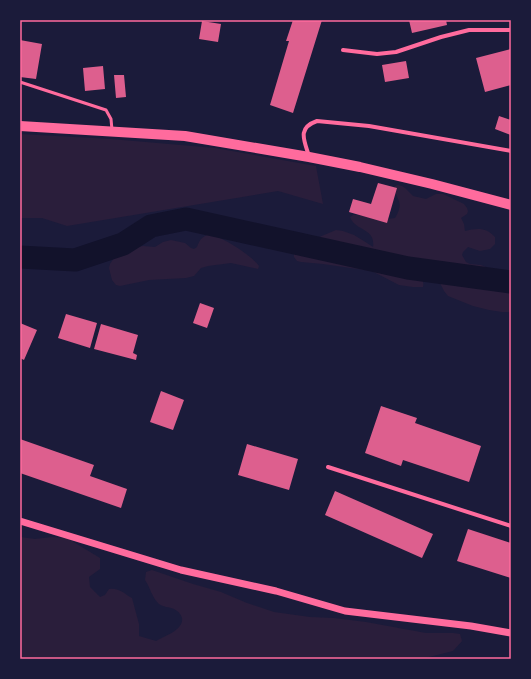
<svg xmlns="http://www.w3.org/2000/svg" width="531" height="679" viewBox="0 0 531 679" font-family="'Exo 2',sans-serif">
	<rect width="100%" height="100%" fill="#1b1b3a"/>
	<path fill="#2a1e3b" d="M20,134l91,5 104,9 101,18 7,38 -45,-13 -211,35 -25,-8h-22z
		M398,185l4,1 3,2 8,8 13,3 10,-5h7l21,10 3,4 1,3 -1,3 -6,4 3,6 1,7c12,-3 21,-4 30,6v7l-5,5 -10,2 -12,-4 -5,5 -1,3 4,7 4,2 11,1 30,13v32l-2,2h-7l-13,-2 -16,-4 -25,-10 -4,-5 -5,-10 -7,-8 -26,-13 -16,-3 -4,1 -1,3 8,8 26,9c4,2 5,4 4,9h-10l-14,-2 -27,-14 -49,-7 -22,-2 -4,-1 -3,-4v-4l2,-4 9,-6 31,-13 7,1 11,4 13,8 6,4c3,-19 -18,-16 -23,-30l3,-2h4l31,4 7,-1c11,-18 -1,-18 0,-32z
		M209,234c14,3 42,21 50,32l-1,3 -27,-6 -23,3 -7,2 -7,8 -8,2 -37,2 -29,6 -4,-1 -4,-5 -3,-12 1,-4 4,-6 10,-8 19,-4 12,1 8,-5 8,-2 14,3 6,5 3,1 3,-2c3,-8 4,-9 12,-13z
		M20,537l15,2 17,-2 15,1 33,20v11l-11,8 1,10 10,10 5,-2 4,-6c9,-2 16,5 23,9l7,26v12l17,5c8,-5 28,-11 26,-23 -1,-4 -4,-7 -8,-9 -5,-2 -11,-2 -15,-5 -7,-6 -9,-17 -14,-24l1,-8 6,-2 41,14 28,8 26,11 27,9 36,5 24,1 32,4 60,11h27l7,1 2,7 -9,10 -28,7 -2,1h-403z"/>
	<g fill="none" stroke-linecap="round" stroke-linejoin="round">
		<path stroke="#12122b" stroke-width="23" d="M20,257l55,3 48,-16 28,-18 35,-7 222,49 103,14"/>
	</g>
	<path fill="#dd5f8e" d="M293,20h29l-29,93 -23,-8 19,-64h-3z
		M409,20h37l1,5 -35,8z
		M202,21l19,3 -3,18 -19,-3z
		M20,40l22,4 -6,35 -16,-2z
		M511,49v36l-26,7 -9,-34z
		M406,61l3,17 -24,4 -3,-17z
		M103,66l2,23 -20,2 -2,-23z
		M114,75h10l2,22 -10,1z
		M499,116l12,4v15l-16,-6z
		M378,183l19,5 -10,35 -38,-11 4,-13 18,5z
		M200,303l14,5 -7,20 -14,-5z
		M66,314l31,9 -7,25 -32,-10z
		M20,323l17,7 -13,30 -4,-2z
		M101,324l37,11 -5,18 4,2 -1,5 -42,-11z
		M161,391l23,9 -11,30 -23,-8z
		M381,406l36,12 -2,5 66,23 -12,36 -66,-22 -2,6 -36,-13z
		M20,439l74,26 -4,11 37,13 -6,19 -101,-35z
		M247,444l51,15 -9,31 -51,-15z
		M335,491l98,43 -11,24 -97,-43z
		M468,529l43,14v35l-54,-17z"/>
	<g fill="none" stroke-linecap="round" stroke-linejoin="round">
		<path stroke="#ff6b9d" stroke-width="3" d="M20,82l86,28 5,9 1,11"/>
		<path stroke="#ff6b9d" stroke-width="4" d="M343,50l34,4 19,-2 45,-15 28,-7h42
			M309,156c-5,-16 -12,-28 8,-35l52,5 142,25
			M328,467l183,59"/>
		<path stroke="#ff6b9d" stroke-width="7" d="M20,521l161,49 95,21 69,20 126,15 40,7"/>
		<path stroke="#ff6b9d" stroke-width="10" d="M20,126l165,10 124,21 51,10 72,17 79,21"/>
	</g>
	<rect width="531" height="679" fill="none" stroke="#1b1b3a" stroke-width="42"/>
	<rect x="21" y="21" width="489" height="637" fill="none" stroke="#ff6b9d" stroke-width="1.5"/>
</svg>
